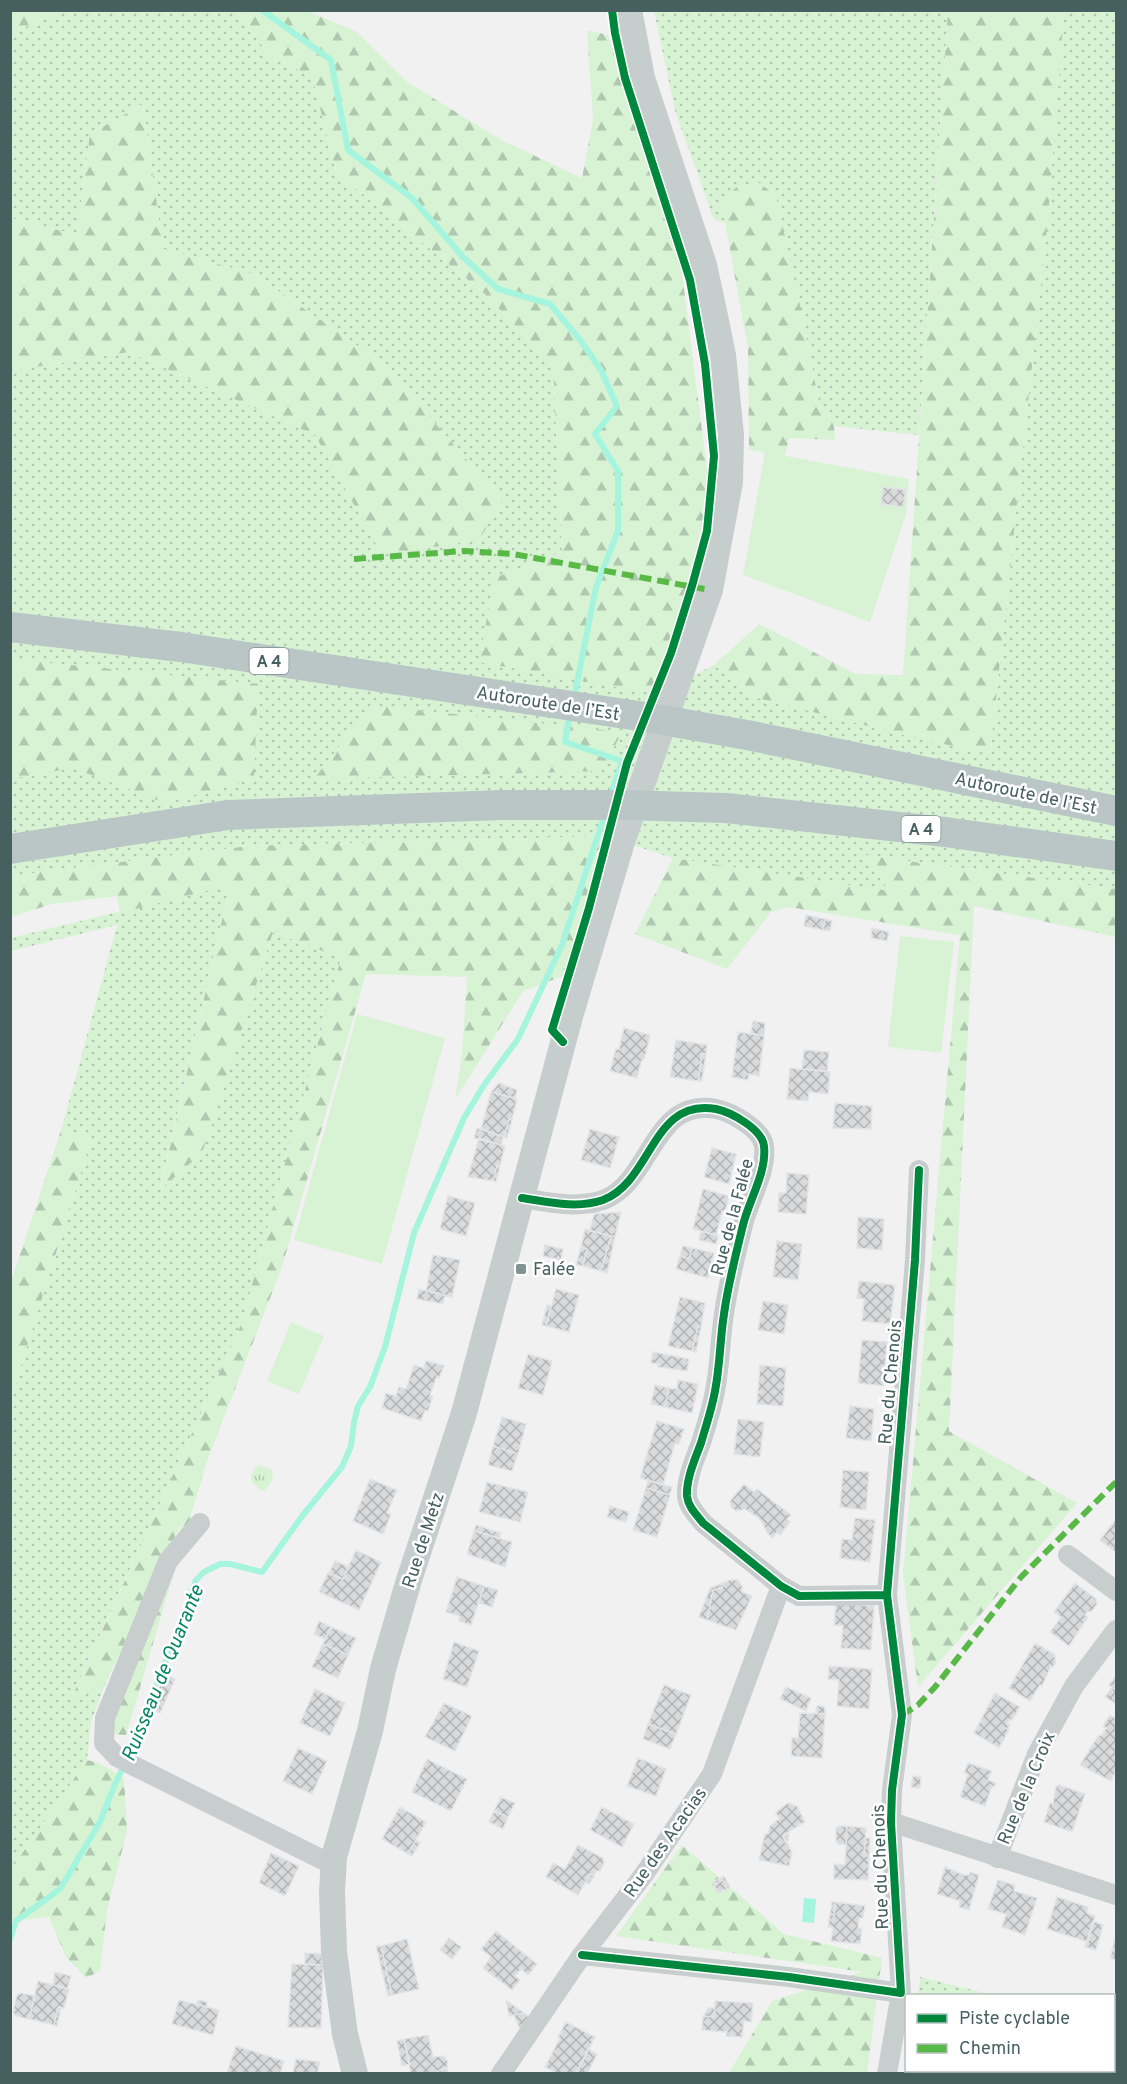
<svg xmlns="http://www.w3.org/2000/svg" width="1127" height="2084" viewBox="0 0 1127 2084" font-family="Overpass,sans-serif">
	<defs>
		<pattern id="grass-dots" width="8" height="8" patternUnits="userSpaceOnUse" patternTransform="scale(1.5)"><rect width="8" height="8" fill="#d7f3d4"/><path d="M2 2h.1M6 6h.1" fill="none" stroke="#b0c8af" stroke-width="1.8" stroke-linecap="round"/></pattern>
		<pattern id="forest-firs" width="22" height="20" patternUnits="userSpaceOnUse" patternTransform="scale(1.5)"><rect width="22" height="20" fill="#d7f3d4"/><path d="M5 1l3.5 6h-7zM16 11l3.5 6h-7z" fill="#b0c8af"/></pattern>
		<pattern id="park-tufts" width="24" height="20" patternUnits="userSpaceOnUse" patternTransform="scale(1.5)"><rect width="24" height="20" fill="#d7f3d4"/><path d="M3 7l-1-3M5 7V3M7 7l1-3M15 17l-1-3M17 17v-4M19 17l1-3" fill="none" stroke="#b0c8af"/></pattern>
		<pattern id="building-cross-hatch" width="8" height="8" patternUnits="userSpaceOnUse" patternTransform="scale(1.5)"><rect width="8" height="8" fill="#d9dadb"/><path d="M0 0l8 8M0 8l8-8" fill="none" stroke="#b2b4b5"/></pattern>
	</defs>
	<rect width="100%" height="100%" fill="#f2f1f2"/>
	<path fill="url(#grass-dots)" d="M62,11h176l32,46 42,19 24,96 148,121 69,72 9,187 -68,26 161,116 59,-29 44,33 232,55 58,-535 16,-207h52v878l-252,-34 26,37 -217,-34 -69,-22 -356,10 -237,30v-505l118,-19 187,83 67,120 119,-54 -117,-136 -131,-91 -91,-25 -20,-145 -53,30 -13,101 -66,-17v-188l18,-4z
		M654,11h294l-29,424 -85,-9 -15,-23 -15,-80 -83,-123 4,23 -11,-3 -39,-109z
		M230,885l-70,303 42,-35 71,-221 68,26 -100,367 -169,371 32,-9 -13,35 -4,38 -72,105 -5,-2 1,-465 80,-258 -29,-13 55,-202 -106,26 -1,-13z
		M920,1977l73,18h-75z
		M1114,2027l2,1v45l-195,1 1,-4h192z"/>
	<path fill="url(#forest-firs)" d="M10,11l1,-1 51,1 -33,15 -18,4z
		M238,11h70l49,21 50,50 96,59 79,37 11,-59 -6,-89 21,5 72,223 31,243 -56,193 -176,-32 15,-84 68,-26 -9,-187 -69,-72 -148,-121 -24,-96 -42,-19z
		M948,11h116l-16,207 -58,536 -79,-17 -153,-39 -44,-33 45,-41 97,50 47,1z
		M143,104l20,145 91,25 131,91 117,136 -23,39 -97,15 -67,-120 -186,-83 -118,19v-153l66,17 13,-101z
		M758,182l18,14 28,127 15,80 15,23 1,14 -46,-2 -4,18 -36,-6 -1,-101 -27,-149 16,-13z
		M11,659l247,25 -4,95 -89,24 -92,-35 -62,11z
		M371,705l251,27 -20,39 -288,8z
		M605,836l-39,139 -43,16 -68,109 7,-46 5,-77 -101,-3 -84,293 -76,197 -80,271 -20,-1 43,-105 34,-109 -79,167 -32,10 169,-372 100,-367 -68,-26 -71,221 -42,37 70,-305 -110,28 -3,-17 -65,8 -41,13 -1,-41 238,-30z
		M863,855l253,34v48l-142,-31 -25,525 128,72 -159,184 -15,-113 57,-639 -171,-28 -18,5 -44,57 -92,-35 38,-76 217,33z
		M62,1127l29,13 -80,258v-116z
		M87,1760l12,3 25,15 3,53 -20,79 -7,61 -14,7 -20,-21 -17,-40 -38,4 -1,-58 5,1z
		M682,1845l102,89 98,24 -15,115h-138l43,-72 91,-29 -247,-36z"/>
	<path fill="url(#park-tufts)" d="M260,1465l13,5 -1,11 -8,10c-14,-6 -19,-17 -4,-26z"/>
	<path fill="#d7f3d4" d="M765,452l144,27 -3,35 -36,108 -127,-47z
		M900,936l54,6 -13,111 -53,-6z
		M357,1014l88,24 -63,226 -88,-24z
		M291,1322l33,14 -25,58 -32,-13z"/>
	<path fill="#a5f4de" d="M804,1898l12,1 -2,24 -12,-1z"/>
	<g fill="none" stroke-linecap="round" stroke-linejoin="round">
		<path stroke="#a5f4de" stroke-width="6" d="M262,10l69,50 17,90 64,48 51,59 35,32 52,15 31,37 20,29 16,36 -22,28 23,37v60l-22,56 -22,111
			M570,714l-5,28 57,19 -11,34
			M10,1939l6,-18 44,-32 40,-67 15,-38 23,-46 25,-71 18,-37 9,-35 6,-15 8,-8 16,-8h10l32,8 41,-57 39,-48 9,-21 3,-24 4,-16 12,-19 15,-40 29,-114 50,-115 20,-33 34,-46 44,-94 43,-131"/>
	</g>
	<path fill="url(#building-cross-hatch)" stroke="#e3e4e5" stroke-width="1.5" d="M883,487l23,3 -3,17 -22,-3z
		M806,915l19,4 -2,11 -19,-4z
		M825,919l7,2 -2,10 -7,-1z
		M872,928l17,4 -2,9 -16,-3z
		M753,1021l12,2 -1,13 -13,-3z
		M624,1028l26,7 -5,22 -4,5 -4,16 -27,-7 6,-23 3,1z
		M738,1032l26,4 -5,40 -10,-2 -1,6 -16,-3z
		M676,1040l31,5 -1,9h-4l-4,27 -28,-4z
		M804,1050l25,2 -2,19 -25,-2z
		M702,1054h4l-4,27h-4z
		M790,1068l40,4 -2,22 -19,-2 -1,9 -21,-2z
		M499,1083l18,7 -2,8 -24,-6z
		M491,1092l26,7 -5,21 -3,-1 -5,18 -23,-8z
		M835,1103l37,3 -1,23 -38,-1z
		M509,1119l3,1 -5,18 -3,-1z
		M477,1128l26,9 -2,8 -27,-7z
		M590,1129l29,8 -9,31 -29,-8z
		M479,1138l26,8 -5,20 -3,-1 -4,16 -25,-4z
		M712,1148l24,6 -7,30 -25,-7z
		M497,1165l3,1 -4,16 -3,-1z
		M787,1173l22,2 -3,39 -28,-2 1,-19h7z
		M703,1189l26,7 -4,16 -3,-1 -6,24 -23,-6z
		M448,1196l27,7 -9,33 -26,-7z
		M621,1212l-6,25 -25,-6 4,-17z
		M858,1217l26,2 -2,31 -25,-2z
		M585,1229l26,7 -10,35 -18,-5 4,-17 -6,-2z
		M701,1231l17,5 -2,8 -17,-4z
		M611,1236l4,1 -8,36 -6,-2z
		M777,1241l25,3 -4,36 -25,-3z
		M545,1245l18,4 -2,11 -18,-4z
		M683,1246l9,2 -3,11 -9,-3z
		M581,1247l6,2 -4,17 -7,-1z
		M692,1248l22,5 -6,25 -32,-9 4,-13 9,3z
		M433,1255l27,5 -8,37 -26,-6z
		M859,1281l36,4 -5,39 -28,-3 2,-22 -7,-1z
		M419,1289l26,6 -2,9 -26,-5z
		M556,1289l23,6 -10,37 -23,-6z
		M680,1297l25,6 -4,24 -3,-1 -6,25 -24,-5z
		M763,1301l25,4 -4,29 -26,-4z
		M547,1305l4,1 -5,20 -4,-1z
		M698,1326l3,1 -5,25 -4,-1z
		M862,1340l25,2 -4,44 -25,-3z
		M653,1352l36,7 -2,12 -29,-4 1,-3 -8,-1z
		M528,1354l24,7 -9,34 -25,-7z
		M426,1360l18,6 -5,12 -2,-2 -7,19 3,1 -5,15 -3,-1 -4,11 -39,-13 4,-15 10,3 3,-9 7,2 8,-24 10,3z
		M760,1365l26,3 -3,38 -26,-2z
		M678,1380l20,4 -6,29 -27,-6 4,-19 8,1z
		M655,1385l14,3 -4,19 -14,-3z
		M850,1406l24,3 -3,32 -25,-3z
		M502,1417l24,7 -8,30 -25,-8z
		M738,1419l26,3 -4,35 -26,-3z
		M657,1421l27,8 -5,15 -4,-1 -12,42 -23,-7z
		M493,1446l25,8 -6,17 -24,-6z
		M843,1470l26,2 -3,38 -26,-3z
		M370,1479l27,11 -10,23 4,1 -8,20 -30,-13z
		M648,1480l24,7 -2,8 -24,-7z
		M487,1482l41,10 -8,30 -41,-10z
		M744,1484l10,8 3,-3 34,26 -4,4 3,3 -10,13 -3,-3 -4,6 -5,-4 -8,-15 -15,-10 -9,2 -5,-4 -1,-6z
		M646,1488l24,7 -13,42 -24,-7z
		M610,1506l19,6 -3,10 -19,-5z
		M855,1518l20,2 -5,42 -30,-4 2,-19 10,1z
		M1116,1519v33l-16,-12z
		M476,1525l25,8 -2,5 -25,-7z
		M474,1531l38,11 -7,25 -38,-13z
		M356,1550l25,12 -22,48 -40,-18 9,-19 15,6z
		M335,1561l14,6 -6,12 -14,-6z
		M457,1577l27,9 -13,39 -12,-4 1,-5 -14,-4z
		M730,1580h8l4,6v6l10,4 -16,34 -29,-10 6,-30 9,-2 1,-5z
		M723,1583l-1,5 -9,2 -6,30 -8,-3 11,-29z
		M1075,1583l21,16 1,5 -5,7 -5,1 -2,3 3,2 -19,29 -19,-14 11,-15 -7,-5z
		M484,1586l14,4 -6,17 -13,-4z
		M836,1603l38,3 -3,44 -30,-2 2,-22 -9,-1z
		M319,1621l12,6 -6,12 -11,-5z
		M331,1627l25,11 -8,17 -25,-11z
		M454,1642l25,9 -12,36 -24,-8z
		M1035,1643l19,11 2,8 -3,5 -2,-1 -9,20 -2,-1 -10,16 -21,-13z
		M323,1644l25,11 -10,23 -26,-11z
		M829,1666l43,3 -3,40 -32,-3 2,-26 -11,-1z
		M164,1674l11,5 -15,34 -10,-5z
		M1116,1676v14l-7,-5z
		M664,1685l27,10 -15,39 -28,-10z
		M786,1687l25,11 -5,13 -26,-12z
		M1112,1687l4,3v14l-11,-7z
		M315,1689l30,14 -15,33 -30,-13z
		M995,1693l25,14 -8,13 -2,-1 -3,5 3,1 -3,4 2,1 -10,18 -25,-15z
		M444,1703l28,13 -17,35 -30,-14z
		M817,1706h6l2,2v6h-9z
		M800,1713l25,1 -3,44 -31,-2 1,-18h6z
		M1110,1715l6,4v51l-5,11 -31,-16 18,-29 4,-1 4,-7 -3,-2z
		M648,1724l28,10 -6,15 -27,-10z
		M298,1748l29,13 -15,33 -29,-13z
		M638,1758l28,11 -10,27 -29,-10z
		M427,1759l40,20 -16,32 -39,-19z
		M968,1763l24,8 -4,9 8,3 -2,4 -2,-1 -7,20 -25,-9 8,-23 -4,-1z
		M913,1776l8,1 -1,11 -9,-1z
		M1059,1785l26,9 -13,38 -28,-10 6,-19 3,1 3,-17z
		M501,1797l14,6 -7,14 -14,-6z
		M788,1803l9,3 8,16 -22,13 9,17 -3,14 -30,-6 6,-26h3l2,-8 10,-8 -5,-5z
		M400,1807l26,15 -18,32 -26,-15z
		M602,1807l32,17 -12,23 -32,-17z
		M494,1811l14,6 -5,12 -14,-7z
		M839,1826h8l-1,18h-8l-2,-3v-13z
		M847,1826l19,2 -2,28h5l-1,24 -34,-1v-15l11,1z
		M787,1833l2,2 -1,5 -2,3 -3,-6z
		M865,1838h5l-1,18h-5z
		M416,1840l4,3 -8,13 -4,-2z
		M578,1845l25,13 1,5 -4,8h-4l-2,5 -4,-2 -12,21 -32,-18 7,-14 12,6z
		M271,1853l28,13 -14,30 -26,-13z
		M945,1867l19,8h5l1,-3 9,3 -10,35 -10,-3 1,-6 -23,-7z
		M590,1874l4,2 -5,8 -4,-2z
		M724,1876l6,11 -3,2 -4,-9 -9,5 -1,-3z
		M723,1880l4,9 -9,4 -4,-8z
		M998,1880l17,5 -1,6 23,7 -12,37 -23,-8 4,-13 -18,-5z
		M1057,1897l31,10 -1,6 8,3 -7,26 -41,-13z
		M832,1902h4l-2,13 -4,-1z
		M836,1902l29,4 -2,12h-4l-1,10 4,1 -2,15 -29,-3 2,-14h-5l2,-13 4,1z
		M1093,1921l10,4 -7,25 -11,-3z
		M496,1931l41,33 -9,11 -7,-6 -6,7 5,4 -8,10 -29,-22 8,-11 -10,-8z
		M1116,1935v25l-6,-2z
		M449,1938l12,9 -9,12 -12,-9z
		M407,1939l12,50 -27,6 -11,-49z
		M376,1946h5l11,49 -4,1z
		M305,1953l17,1v11l-17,-1z
		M292,1964l31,1 -2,63 -33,-1z
		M55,1972l16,4 -4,13 -14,-4z
		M38,1981l31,8 -5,19 -6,-1 -4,18 -25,-6z
		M21,1993l14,3 -6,23 -13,-3 -3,-4 4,-17z
		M179,2000l40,10 -6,25 -41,-11z
		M198,2000l9,2 -1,5 -9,-3z
		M506,2000l18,13 -15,3z
		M715,2001l38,2 -2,19 -7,-1 -2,16 -16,-1 1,-4 -25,-2 1,-14 11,1z
		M58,2007h3l-4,19 -3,-1z
		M708,2008h7l-1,9 -10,-1z
		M524,2013l5,4 -9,12 -6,-14z
		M566,2022l29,15 -19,37h-18l-13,-7 15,-29 -2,-1z
		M428,2035l5,22 11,-1 4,6 -1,5 -11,5v2h-25l-7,-35z
		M404,2039l6,25 -8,2 -5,-25z
		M236,2046l48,15 -4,13 -53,-1z
		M588,2049l9,5 -10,20h-11z
		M296,2059l24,3 -3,12h-24z
		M447,2067l1,7h-12v-2z"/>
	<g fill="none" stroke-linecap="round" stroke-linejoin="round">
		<path stroke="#c8cece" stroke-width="20" d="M522,1198c26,4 55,11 81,2 49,-18 49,-103 113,-91 15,3 46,20 48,37 3,26 -15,54 -21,79 -7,29 -15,59 -19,89 -4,25 -4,52 -9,77 -3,17 -9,35 -14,52 -6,16 -15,36 -14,53 1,11 10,19 16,27l78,63 18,10 88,-1
			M200,1523l-32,38 -63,157 -1,25 13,14 17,9 199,99
			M1068,1555l48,36
			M891,1822l225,73
			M997,1858l40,-104 37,-68 42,-56
			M582,1955l207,22 112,16 -10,-171 1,-32 10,-75 -15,-120 28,-335 4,-90
			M501,2074l81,-119 63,-82 67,-99 69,-188
			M887,2074l14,-81"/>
		<path stroke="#c6cdcd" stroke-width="26" d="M355,2074l-10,-40 -11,-82 -2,-60 2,-35 36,-126 13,-62 26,-89 55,-167 107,-400 51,-171 88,-252 20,-108 1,-47 -8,-80 -11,-53 -8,-37 -62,-187 -13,-68"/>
		<path stroke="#bac6c6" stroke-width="30" d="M10,627l171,20 464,70 102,18 369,76
			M10,849l218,-34 274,-10h120l104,3 219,24 171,24"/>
		<path stroke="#58b947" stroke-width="6" stroke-dasharray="12 6" stroke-linecap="butt" d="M354,559l110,-8 49,3 197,36
			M902,1715l16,-10 17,-18 86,-110 95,-95"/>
		<defs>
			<path id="cycleway" d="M563,1042l-11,-12 37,-122 38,-145 44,-110 21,-67 15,-55 7,-75 -9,-92 -15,-84 -65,-202 -10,-45 -3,-23
				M522,1198c26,4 55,11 81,2 49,-18 49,-103 113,-91 15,3 46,20 48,37 3,26 -15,54 -21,79 -7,29 -15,59 -19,89 -4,25 -4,52 -9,77 -3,17 -9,35 -14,52 -6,16 -15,36 -14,53 1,11 10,19 16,27l78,63 18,10 88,-1
				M582,1955l207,22 112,16 -10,-171 1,-32 10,-75 -15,-120 28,-335 4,-90"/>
		</defs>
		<use href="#cycleway" stroke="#fff" stroke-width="11"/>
		<use href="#cycleway" stroke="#00873e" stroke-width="8"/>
	</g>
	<rect fill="#829393" stroke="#fff" stroke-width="2" x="515" y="1263" width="12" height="12" rx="3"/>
	<g text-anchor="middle" stroke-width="5" stroke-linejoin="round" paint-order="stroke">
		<g fill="#fff" stroke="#7e9090" stroke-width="1.5">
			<rect x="249.5" y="648" width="39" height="26" rx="4.5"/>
			<rect x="901.5" y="816" width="39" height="26" rx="4.5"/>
		</g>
		<g font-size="16" font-weight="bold" fill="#466060">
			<text x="269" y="667">A 4</text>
			<text x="921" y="835">A 4</text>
		</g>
		<g font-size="18" fill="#466060" stroke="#fff">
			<text transform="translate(548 703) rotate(9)" y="6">Autoroute de l’Est</text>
			<text transform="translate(1026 793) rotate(12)" y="6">Autoroute de l’Est</text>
			<text transform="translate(732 1217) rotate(-75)" y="6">Rue de la Falée</text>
			<text transform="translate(890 1382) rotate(-85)" y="6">Rue du Chenois</text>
			<text transform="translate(423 1540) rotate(-72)" y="6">Rue de Metz</text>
			<text transform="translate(1026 1788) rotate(-67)" y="6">Rue de la Croix</text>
			<text transform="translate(665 1842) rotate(-55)" y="6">Rue des Acacias</text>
			<text transform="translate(880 1867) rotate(-92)" y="6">Rue du Chenois</text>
		</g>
		<g font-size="18" fill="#466060" stroke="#fff" text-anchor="start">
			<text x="533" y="1275">Falée</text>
		</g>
		<g font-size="20" font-style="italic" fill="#058763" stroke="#fff">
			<text transform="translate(162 1673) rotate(-68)" y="7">Ruisseau de Quarante</text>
		</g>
	</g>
	<rect width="1127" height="2084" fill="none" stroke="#466060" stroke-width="24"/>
	<rect x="905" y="1994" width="210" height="78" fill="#ffffff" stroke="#b5bfbf" stroke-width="1.5"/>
	<rect x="917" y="2014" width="30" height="9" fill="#00873e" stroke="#b5bfbf" stroke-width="1.5"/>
	<text x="959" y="2024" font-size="18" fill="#466060">Piste cyclable</text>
	<rect x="917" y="2044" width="30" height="9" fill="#58b947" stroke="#b5bfbf" stroke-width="1.5"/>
	<text x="959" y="2054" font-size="18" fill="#466060">Chemin</text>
</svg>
